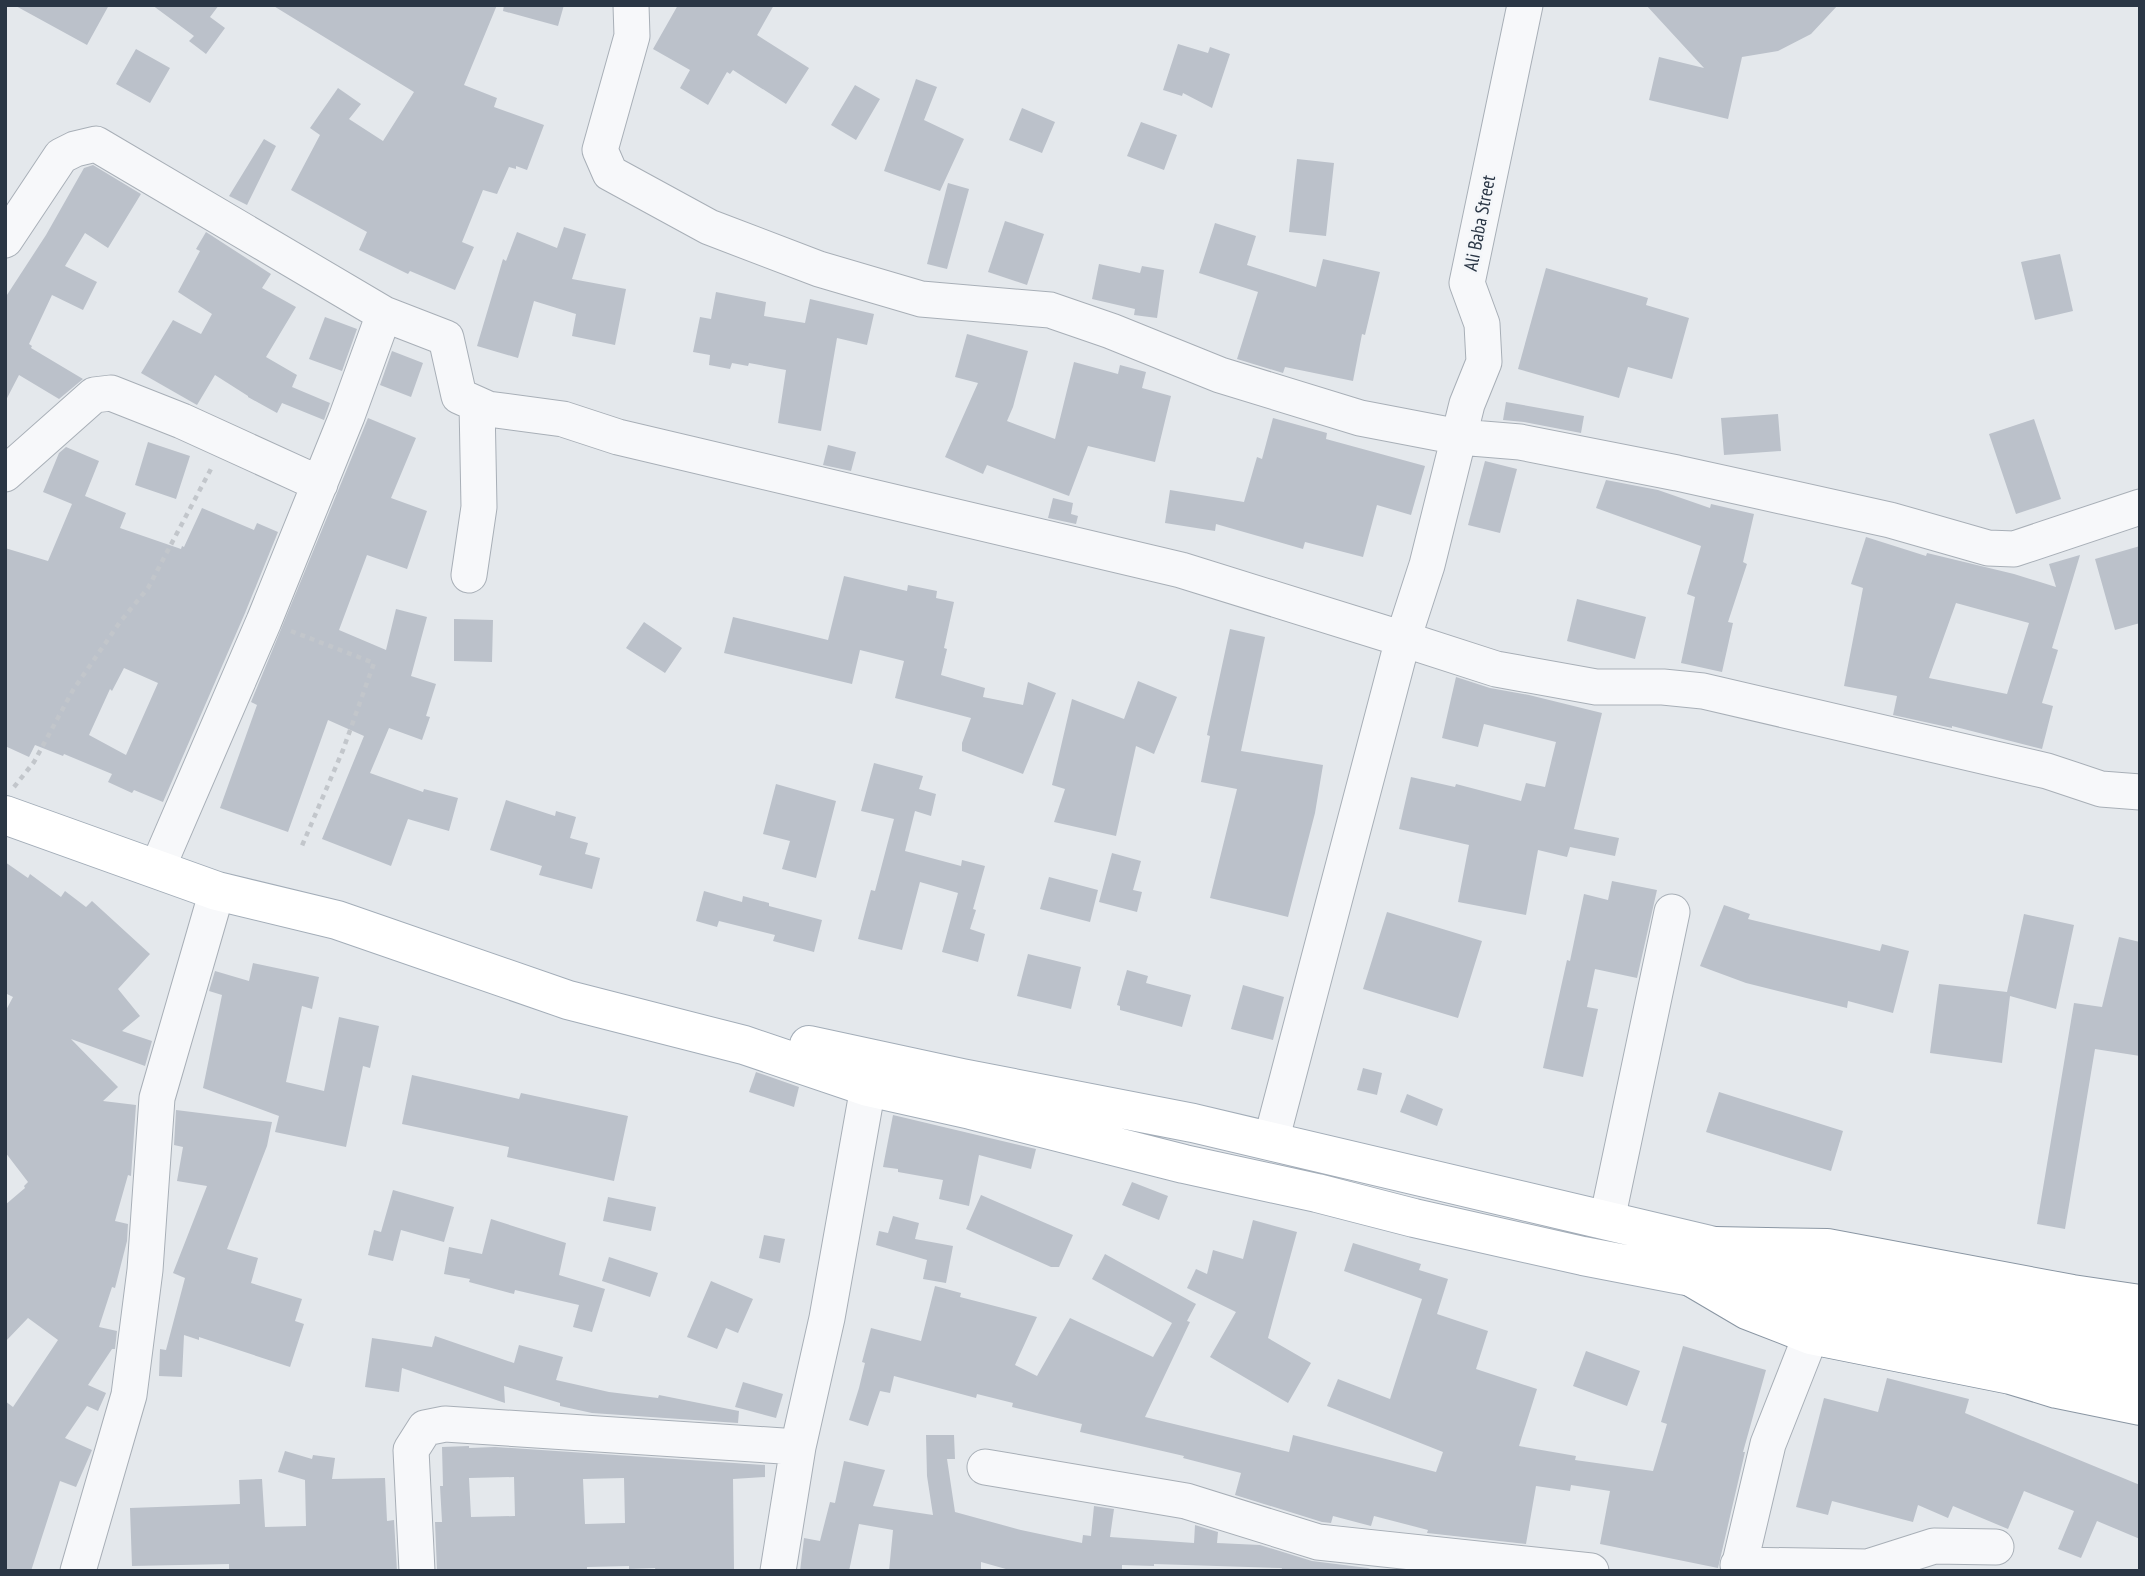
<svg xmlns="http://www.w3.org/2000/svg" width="2145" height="1576" viewBox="0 0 2145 1576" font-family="'PT Sans Narrow',sans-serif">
	<rect width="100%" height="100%" fill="#e4e8ec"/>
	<path fill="#bbc1ca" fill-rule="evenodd" d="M14,5h95l-22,40z
		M152,5h67l-9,12 15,11 -19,26 -17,-13 5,-5z
		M272,5h225l-33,80 33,13 -3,9 50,18 -17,45 -11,-4v3l-7,-2 -12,27 -14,-4 -21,52 12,5 -19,43 -45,-19 -2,3 -49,-24 8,-18 -76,-42 29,-55 -10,-7 28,-40 23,16 -12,15 34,22 31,-49z
		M504,5h60l-6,21 -55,-15z
		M678,5h96l-17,30 52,33 -23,36 -53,-34 -3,4 -3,-2 -19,33 -28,-17 10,-18 -37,-21z
		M1646,5h192l-27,29 -33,17 -36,6 -14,62 -79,-19 10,-43 45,11z
		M1178,44l30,9 2,-6 20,7 -18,54 -29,-15 -1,3 -19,-6z
		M136,49l34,19 -20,35 -34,-19z
		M916,79l21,8 -13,33 40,19 -24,52 -56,-20z
		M855,85l25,14 -24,41 -25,-15z
		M1022,108l33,14 -13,31 -33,-13z
		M1141,122l36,13 -13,35 -37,-14z
		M264,139l12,7 -29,59 -18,-9z
		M1297,159l37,4 -8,73 -37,-4z
		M93,165l48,29 -33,54 -23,-15 -20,33 32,16 -14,28 -31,-15 -23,49 3,2 -1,2 52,31 -24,20 -40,-24 -14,27v-104l41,-63 38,-67z
		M948,183l21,6 -22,80 -20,-5z
		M1005,221l39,13 -17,51 -39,-13z
		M1215,223l41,13 -9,29 69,22 7,-28 57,13 -15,63 -3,-1 -9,47 -68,-14 -2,6 -46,-14 21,-67 -59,-19z
		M564,227l22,7 -14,45 54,10 -11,56 -43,-9 4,-22 -42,-13 -16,57 -41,-12 26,-87 3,2 11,-29 40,16z
		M206,232l65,42 -9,14 34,19 -30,50 31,18 -5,12 38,16 -6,17 -42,-17 -5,10 -29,-16v-1l-33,-21 -18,30 -56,-32 32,-53 28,14 11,-20 -34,-22 22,-41 -4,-2z
		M2060,254l13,57 -38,9 -14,-58z
		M1099,264l41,9 2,-7 22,4 -7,48 -23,-3 1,-6 -43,-10z
		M1546,268l102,30 -2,7 43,13 -17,61 -44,-12 -9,31 -101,-29z
		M716,292l50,10 -2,14 41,7 5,-24 64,15 -7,31 -30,-7 -16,93 -43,-8 8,-53 -37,-7 -1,3 -16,-3 -2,6 -21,-4 1,-10 -17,-3 7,-35 11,2z
		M325,317l32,12 -15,42 -33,-12z
		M967,334l61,17 -15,56 -6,14 48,18 19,-77 44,12 2,-9 26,7 -4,16 29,8 -16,66 -67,-16 -19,50 -82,-31 -4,9 -38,-17 33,-74 -23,-6z
		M392,351l31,12 -12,34 -31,-12z
		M1506,402l78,14 -3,17 -57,-11 -21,-2z
		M1778,414l3,37 -57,4 -3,-37z
		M368,418l48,20 -25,60 36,13 -20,58 -40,-14 -28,75 47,20 10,-41 31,8 -16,59 25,8 -10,32 4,1 -8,23 -33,-12 -19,45 53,19 1,-3 34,9 -9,33 -41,-12 -17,47 -69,-27 42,-103 -36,-16 -40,112 -68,-24 37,-103 -6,-3z
		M1273,418l54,15 -1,6 99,27 -14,49 -34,-10 -14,52 -58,-15 -2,7 -87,-25 -1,7 -50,-8 5,-33 74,12 13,-45 5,2z
		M2034,419l27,80 -45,15 -27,-80z
		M148,442l42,14 -14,43 -41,-14z
		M828,445l28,7 -5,19 -28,-6z
		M66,447l33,14 -14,35 41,17 -6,15 61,21 1,-3 2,1 18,-39 52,22 3,-7 21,9 -33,81 -82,189 -29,-12 -2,3 -24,-11 4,-8 -48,-20 -1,2 -28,-11 -6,12 -24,-11v-198l43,13 24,-57 -29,-12 16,-39zM124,668l34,15 -32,72 -37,-20 21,-46 2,2z
		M1485,461l32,8 -17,64 -32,-8z
		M1606,480l52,10 52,18 1,-4 43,10 -11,48 4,2 -19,58 5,1 -11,49 -41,-9 14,-66 -8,-3 14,-48 -105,-38z
		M1053,498l20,5 -2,11 7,2 -2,8 -28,-6z
		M1866,537l60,19 1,-3 87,21 42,13 -7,-23 31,-9 -28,93 6,2 -16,53 11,3 -11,43 -90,-23v2l-59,-13 4,-19 -53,-10 19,-98 -12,-4zM1956,603l73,20 -22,71 -78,-16z
		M2140,546v77l-25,7 -20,-71z
		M844,576l63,15 1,-6 29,6 -1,7 18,4 -10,46 3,1 -6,26 44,13 -2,9 40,8 5,-23 28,11 -33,81 -61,-23v-8l9,-25 -76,-20 9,-37 -44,-11 -8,34 -128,-31 9,-36 95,23z
		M1577,599l69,18 -11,42 -68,-18z
		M454,619l39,1 -1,42 -38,-1z
		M644,622l38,26 -17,25 -39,-25z
		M1230,629l35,8 -24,114 82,14 -8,48 -27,104 -78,-19 27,-109 -36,-7 9,-46 -3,-1z
		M1456,677l34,11 39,7 73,18 -28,116 45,9 -4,18 -45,-9 -3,10 -29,-7 -12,65 -68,-13 11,-57 -70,-16 12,-52 44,10 1,-3 65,17 5,-18 19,4 11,-45 -72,-18 -6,23 -36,-9z
		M1138,681l39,16 -23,57 -18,-8 -20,90 -62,-14 11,-33 -13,-4 20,-86 52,20z
		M874,763l49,13 -4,13 17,5 -5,22 -16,-5 -10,40 56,15 1,-6 23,6 -12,43 3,1 -6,19 15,5 -7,28 -36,-10 16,-59 -38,-11 -18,68 -44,-11 13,-49 4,1 19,-72 -33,-8z
		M776,784l60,17 -20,77 -34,-9 8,-28 -27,-7z
		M506,800l49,16 1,-5 20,6 -6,21 18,5 -3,11 15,4 -8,31 -53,-14 3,-9 -52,-16z
		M1112,853l29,8 -8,29 9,2 -5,20 -38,-10z
		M5,862l23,16 2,-4 31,23 4,-6 21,16 6,-6 58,53 -32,35 22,27 -18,15 30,10 -7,25 -74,-27 47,48 -15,14 33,4 -5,71 -3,-1 -13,46 13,3 -1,17 -12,47 -3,-1 -13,40 18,4 -2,18h-3l-24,36 18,8 -8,18 -11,-5 -22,32 27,12 -16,37 -16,-6 -29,90h-26v-170l8,6 45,-67 -30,-22 -23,24v-137l20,-17 -1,-2 4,-4 -23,-30v-140l8,-15 -8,-4z
		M1049,877l49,13 -8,32 -50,-13z
		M1612,881l45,9 -20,88 -42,-9 -8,38 11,2 -15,68 -40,-9 24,-108 3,1 14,-67 24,6z
		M704,891l38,11 1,-6 26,7v3l53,14 -8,32 -41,-11 2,-6 -56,-14 -2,6 -21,-6z
		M1724,905l26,9 -2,5 132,32 2,-7 27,7 -16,62 -45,-12 -1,7 -101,-25 -46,-17z
		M1387,912l95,29 -24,77 -95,-29z
		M2024,914l50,11 -18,84 -46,-13 -8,67 -72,-10 9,-69 68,8z
		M2119,937l21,5v114l-45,-7 -30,180 -28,-5 37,-221 28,4z
		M1028,954l53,13 -10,42 -54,-13z
		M253,963l66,14 -7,32 -10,-3 -16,76 38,9 15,-74 40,9 -9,42 -7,-2 -17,81 -71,-15 4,-16 -76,-28 19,-93 -13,-4 6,-20 34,10z
		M1127,970l21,6 -2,7 45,12 -9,32 -62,-17v-4l-3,-1z
		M1243,985l41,12 -11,43 -42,-11z
		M1363,1068l19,5 -5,22 -20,-5z
		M756,1072l43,15 -5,20 -45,-15z
		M412,1075l107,24 2,-6 107,23 -14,65 -107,-24 2,-10 -107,-23z
		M1719,1092l124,39 -12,40 -125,-39z
		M1407,1094l36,15 -6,17 -37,-14z
		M176,1110l96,12 -5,24 -40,103 31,9 -7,25 51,16 -7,22 9,3 -14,43 -91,-30v3l-15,-5 -2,42 -23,-1 1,-27 6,1 19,-72 -12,-5 34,-87 -30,-5 6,-34 -9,-2z
		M893,1115l143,34 -5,20 -52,-14 -10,51 -30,-7 4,-19 -45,-8v-3l-15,-2z
		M1132,1182l36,14 -9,24 -37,-15z
		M393,1190l61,17 -10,35 -43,-12 -8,31 -25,-6 6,-25 7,2z
		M981,1195l92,40 -14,32h-8l-85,-38z
		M608,1197l48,10 -5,24 -48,-10z
		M893,1216l26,7 -4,16 38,7 -7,37 -23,-4 4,-19 -51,-15 3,-14 9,2z
		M491,1219l75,24 -7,32 46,14 -13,43 -19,-5 6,-22 -64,-15 -1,4 -45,-12 1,-3 -26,-5 5,-27 33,7z
		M1253,1220l44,12 -29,106 43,25 -23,40 -78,-46 26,-45 -49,-24 9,-19 11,5 6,-24 30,9z
		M764,1235l21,4 -5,24 -21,-5z
		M1353,1243l68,21 -2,6 29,9 -11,35 51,17 -12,38 61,20 -18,57 57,10 -1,4 78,11 14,-47 -6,-2 22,-76 83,24 -23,82h2l-27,116 -118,-24 10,-53 -39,-6 -1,6 -34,-5 -10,58 -99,-11 1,-3 -54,-14 -3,10 -38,-10 -2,7 -9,-1 -87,-27 6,-22 -58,-15 1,-2 -104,-24 2,-8 -70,-17 1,-4 -36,-9 -1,4 -82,-22 -4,17 -10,-2 -12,35 -19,-6 10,-32 6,-25 -3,-1 9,-34 50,13 14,-55 26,7 -1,4 77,20 -22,48 22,11 33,-58 83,39 19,-34 -80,-44 13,-25 91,50 -9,17 3,1 -45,95 144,35 4,-17 143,37 7,-20 -116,-46 11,-27 52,20 32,-100 -78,-28z
		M609,1257l49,16 -8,24 -48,-16z
		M711,1281l42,18 -15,34 -12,-5 -9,21 -30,-12z
		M435,1336l79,27 5,-18 44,12 -7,23 53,12 49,6 1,-3 80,16 -1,12 -146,-10 -32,-7v-3l-56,-17 1,17 -103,-35 -3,24 -34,-5 7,-49 60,9z
		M1586,1351l54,20 -13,35 -54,-20z
		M1887,1378l82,21 -4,14 175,72v54l-43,-18 -16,37 -23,-9 16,-38 -50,-20 -16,38 -55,-23 -5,12 -30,-13 -5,17 -81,-21 -4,14 -32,-8 28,-109 54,14z
		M743,1382l40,12 -7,24 -41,-11z
		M926,1435h28l1,24h-8l8,53 66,18 61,13 1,-8 8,1 3,-30 20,3 -4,28 84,6 1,-18 23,7 -1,11 43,2 52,16 56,7 8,3h-95l1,-3 -128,-4v2l-32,-1v6h-109l-32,-9v9h-92l4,-41 -34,-6 -10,47h-49l4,-33 16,3 10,-39 5,1 9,-42 41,9 -12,36 60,9 -6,-39z
		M469,1446v2l26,-1 270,18v12l-32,2 1,90 -78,2 -1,-3 -26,1v-3l-42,1v3l-150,1 -2,-49h7l-2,-36h3l-1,-39zM514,1477l1,39 -44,1 -2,-39zM624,1478l1,45 -40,1 -2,-45z
		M285,1451l27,8 1,-4 22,3 -3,21 53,-1 2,43 7,-1 3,51h-168v-7l-97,2 -2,-58 110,-4 -1,-24 23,-1 3,48 41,-1 -1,-46 -27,-8z"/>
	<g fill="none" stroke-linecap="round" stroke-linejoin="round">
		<defs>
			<path id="minor" d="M631,5l1,31 -32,114 10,23 99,54 110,42 102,30 129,11 61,21 109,44 140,43 99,19 61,5 157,31 213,47 98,28 26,1 126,-42
				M5,240l56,-84 14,-7 21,-5 288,170 -37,102 -83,205 -101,234
				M384,314l62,24 13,58 29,13 75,10 55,18 563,133 222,69 93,30 100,18h67l40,4 344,80 54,18 39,3
				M5,474l89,-79 17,-2 71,28 138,63
				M469,575l10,-68 -2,-103
				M1271,1141l132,-502 24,-74 40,-161 17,-42 -2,-38 -15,-41 58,-278
				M1607,1220l65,-308
				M985,1467l201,34 132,41 273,29
				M1738,1565l130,2 66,-21 62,1
				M78,1571l51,-176 16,-125 12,-172 60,-207
				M417,1571l-6,-121 14,-22 20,-4 353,23
				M778,1571l20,-124 29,-129 41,-231 -4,-27
				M1738,1571l30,-127 43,-109"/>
			<path id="major" d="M5,815l212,76 120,29 231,80 176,45 124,42 103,23 213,54 133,29 97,25 169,38 233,45 180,44 144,24
				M809,1045l153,33 231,45 521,123 112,30 163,34 151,28"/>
			<path id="highway" d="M1714,1246l113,2 245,46 68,10
				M1691,1277l56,33 64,25 200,40 46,14 83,17"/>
		</defs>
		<use href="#minor" stroke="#a8afb7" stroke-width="37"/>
		<use href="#major" stroke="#a3adb8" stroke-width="40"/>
		<use href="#highway" stroke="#8a96a3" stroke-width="40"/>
		<path stroke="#c2c6cb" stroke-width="4.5" stroke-dasharray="5 5" stroke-linecap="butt" d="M291,631l83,32 -31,87 -42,98
			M14,787l20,-25 39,-72 47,-68 28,-34 65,-123"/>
		<use href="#minor" stroke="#f7f8fa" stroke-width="35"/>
		<use href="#major" stroke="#fff" stroke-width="38"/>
		<use href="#highway" stroke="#fff" stroke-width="38"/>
	</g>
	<g text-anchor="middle" stroke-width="5" stroke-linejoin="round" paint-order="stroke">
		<g font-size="19" fill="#2a3645" stroke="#f4f6f9">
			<text transform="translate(1479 223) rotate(-79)" y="7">Ali Baba Street</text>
		</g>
	</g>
	<rect width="2145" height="1576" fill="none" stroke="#2a3645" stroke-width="14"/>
</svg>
